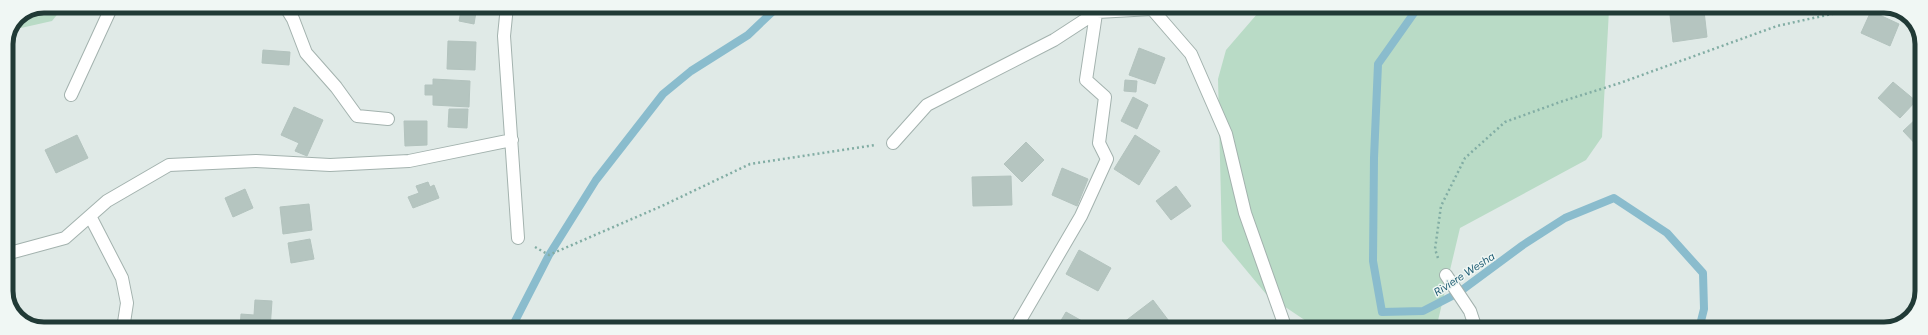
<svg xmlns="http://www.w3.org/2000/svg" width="1928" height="335" viewBox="0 0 1928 335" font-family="Figtree,sans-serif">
	<rect width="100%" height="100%" fill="#e0eae7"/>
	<path fill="#b9dbc6" d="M44,6h20l-12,15 -40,9 5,-13z
		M1264,6h348l-3,4 -7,127 -16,23 -126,68 -24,101h-118l-52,-35 -44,-53 -4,-162 8,-29z"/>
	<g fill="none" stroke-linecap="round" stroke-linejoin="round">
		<path stroke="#8abccd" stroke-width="8" d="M1419,6l-41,58 -4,94 -1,103 9,51 41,-1 35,-18 65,-48 42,-27 49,-20 53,35 36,40 1,36 -5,20
			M511,329l38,-74 47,-75 67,-86 28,-23 57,-36 24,-23 4,-6"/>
	</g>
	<path fill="#b5c5c0" stroke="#b3c3be" d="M462,6h15l-3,18 -15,-3z
		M1704,11l3,26 -34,5 -3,-27z
		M1871,11l28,13 -9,22 -29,-13z
		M448,41l28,1 -1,28 -28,-1z
		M1139,48l26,10 -10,26 -26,-9z
		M263,50l27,2 -1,13 -27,-2z
		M433,79l37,2 -1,26 -36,-2v-10h-8v-10h8z
		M1125,80l12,1 -1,11 -12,-1z
		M1893,82l23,19 -16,17 -22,-20z
		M1133,97l15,8 -11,24 -16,-8z
		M294,107l29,13 -16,36 -12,-5 4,-8 -18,-8z
		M449,109h19l-1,19 -19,-1z
		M1918,117l4,3v31l-19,-20z
		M404,121h23v24l-22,1z
		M77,135l11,23 -32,15 -11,-23z
		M1135,135l25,16 -21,34 -25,-16z
		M1026,142l18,18 -22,22 -18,-18z
		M1062,168l26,11 -11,27 -25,-11z
		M1011,176l1,29 -39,1 -1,-29z
		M428,182l2,5 4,-2 5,13 -26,10 -5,-11 11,-4 -3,-7z
		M1176,186l15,20 -20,14 -15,-19z
		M245,189l8,19 -20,9 -8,-19z
		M309,204l3,26 -29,4 -3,-27z
		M310,239l4,20 -23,4 -3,-20z
		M1079,250l32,18 -13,23 -32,-17z
		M255,300l17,1 -2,28h-30l1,-15 13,1z
		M1153,300l22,29h-60z
		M1066,312l25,14 -2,3h-33z"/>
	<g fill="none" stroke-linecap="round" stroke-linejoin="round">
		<defs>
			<path id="minor" d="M285,6l8,13 13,34 30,34 21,29 31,3
				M507,6l-3,30 14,202
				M71,95l41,-89
				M893,143l34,-38 127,-65 43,-28 55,-3 39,45 35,80 19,79 41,116
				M90,216l32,62 5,25 -4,26
				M6,254l59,-16 42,-37 62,-36 87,-4 74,4 79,-4 103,-21
				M1446,275l24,36 6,18
				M1015,329l66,-113 26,-57 -8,-16 6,-46 -19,-17 11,-73"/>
		</defs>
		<use href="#minor" stroke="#a3b2ae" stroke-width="14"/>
		<path stroke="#82ada4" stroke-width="2.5" stroke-dasharray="2 3" stroke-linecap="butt" d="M535,247l14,8 115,-50 86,-41 125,-19
			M1438,258l-3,-9 6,-43 24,-48 40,-36 58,-21 57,-18 157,-57 91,-20"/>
		<use href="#minor" stroke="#fff" stroke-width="12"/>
	</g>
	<g text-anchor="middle" stroke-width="3" stroke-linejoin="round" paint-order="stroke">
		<g font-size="11" font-style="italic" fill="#1e5c73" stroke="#f0f7f4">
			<text transform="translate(1464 274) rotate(-33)" y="4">Riviere Wesha</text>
		</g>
	</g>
	<path d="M0 0H1928V335H0ZM44 13H1884A31 31 0 0 1 1915 44V291A31 31 0 0 1 1884 322H44A31 31 0 0 1 13 291V44A31 31 0 0 1 44 13Z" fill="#f0f7f4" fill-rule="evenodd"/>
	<path fill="none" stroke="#213a36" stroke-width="5" d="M44 13H1884A31 31 0 0 1 1915 44V291A31 31 0 0 1 1884 322H44A31 31 0 0 1 13 291V44A31 31 0 0 1 44 13Z"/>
</svg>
